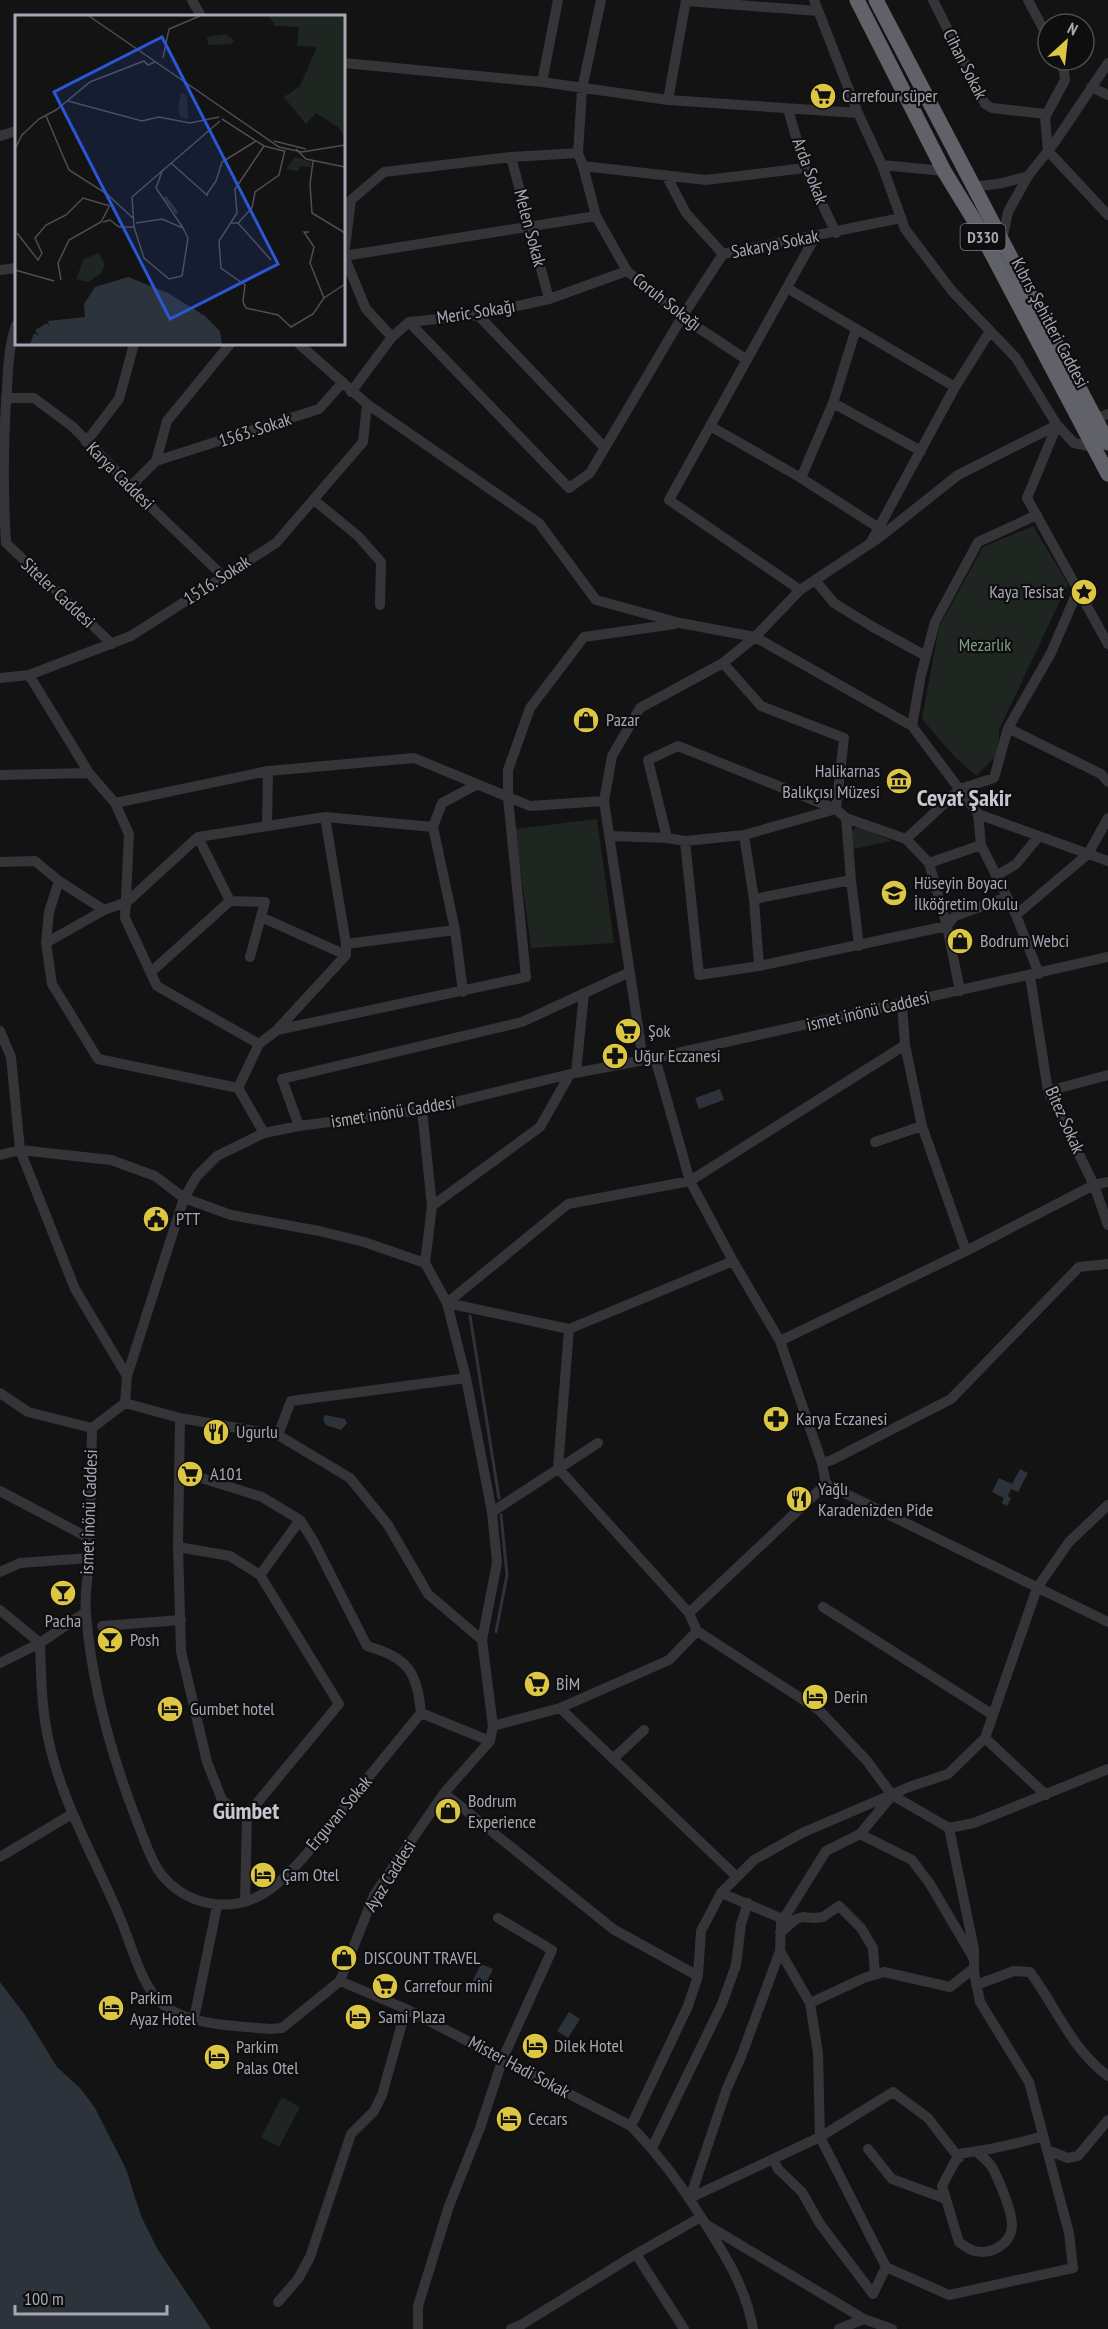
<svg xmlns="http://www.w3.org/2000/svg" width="1108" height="2329" viewBox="0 0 1108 2329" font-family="'PT Sans Narrow',sans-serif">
	<rect width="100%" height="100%" fill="#131314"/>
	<path fill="#1f2621" d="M1033,526l35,58 -69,146 -1,24 -22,22 -20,-18 -34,-39 17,-92 44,-80z
		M597,819l17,124 -83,5 -16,-119z
		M858,826l34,15 -40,8 -2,-16z
		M282,2097l18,10 -21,40 -18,-10z"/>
	<path fill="#2d333b" d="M720,1089l4,11 -25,9 -4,-11z
		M325,1415l20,4 2,4 -6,7 -15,-5 -3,-5z
		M1020,1469l8,4 -10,19 -7,-3 -3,7 3,2 -4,8 -5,-3 2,-5 -12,-6 7,-14 13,6z
		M481,1964l12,5 -9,19 -12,-6z
		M0,1982l25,33 32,52 23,21 15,20 31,61 15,47 17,34 53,79h-211z
		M569,2012l11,7 -12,19 -11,-7z"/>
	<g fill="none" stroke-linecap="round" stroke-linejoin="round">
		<path stroke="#2d333b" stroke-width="3" d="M470,1316l29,182
			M496,1632l11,-57 -6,-60"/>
		<path stroke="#343439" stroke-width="10" d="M192,0l9,16
			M601,0l-19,89 -4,64 5,13 13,50 31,55 55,46 65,43
			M814,0l44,113
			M933,0l52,104 7,4 54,6
			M1028,0l20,38
			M686,1l132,10
			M1059,60l5,11 1,9 -20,37 3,34 60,64
			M344,63l198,19 126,18 190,13 24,52 62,6
			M542,82l16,-82
			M1091,87l17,8
			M668,100l18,-100
			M788,109l17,59 31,65
			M0,136l16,-5
			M511,157l38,142
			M882,165l23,64 47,62 64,67 41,67 -30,73 81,146
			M583,166l123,14 99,-12
			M666,175l20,38 37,41
			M1028,176l27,-34 53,-79
			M973,187l30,-4 25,-7 -20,36 -6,28
			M344,256l252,-40
			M0,270l16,-2
			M787,288l168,99 35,-56
			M478,315l126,132
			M409,322l160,166 21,-15 92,-156 41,-63 178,-36
			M16,325c-7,21 -8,42 -9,64 -4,52 -4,103 -1,154l106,101
			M856,329l-23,74 88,48
			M392,337l-26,-28 -22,-53 7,-56 33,-28 127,-15 67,-4
			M299,344l68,60 172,119 57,77 84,23 75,14 157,89 66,88 130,47
			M351,392l41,-55 17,-15 69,-7 71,-16 78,-28
			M6,398h28l39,29 83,85 67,64
			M1095,419l13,-5
			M710,426l91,52 32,-75
			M86,442l33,-43 15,-55
			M156,461l163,-52 24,-27
			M801,478l78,50
			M131,486l25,-25 11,-40 63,-77
			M314,500l44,36 23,26 -1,43
			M871,542l84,-155
			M815,580l19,23 39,24 53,29
			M800,590l-131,-90 146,-263
			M29,675l60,98 26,30 14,31 -4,84 32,68 102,58 -21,44 26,45
			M0,678l29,-3 102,-39 145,-93 87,-101 4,-38
			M912,726l9,-51 14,-53 43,-80 59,-27
			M1008,728l93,46 7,8
			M0,775l89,-2
			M115,803l153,-32 146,-13 116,48 74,-5
			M978,814l3,31 35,70 23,59
			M325,817l21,127
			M846,818l5,62 8,66
			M267,825l1,-54
			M433,827l22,103 8,62
			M744,835l10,64 5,67
			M610,836l57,2 18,3 59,-6 92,-26 10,9 60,21 23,24 18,63 13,65
			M198,837l32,64
			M667,838l-19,-78 30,-14 158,63 8,-71 -83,-32 -38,-43
			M906,839l54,-50 34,-11 14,-50 43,-75 27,-63
			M685,841l14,134 60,-9 188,-40 8,-10 52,-19
			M0,862l35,-1 24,20 45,29
			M929,863l52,-18
			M996,876l20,-12 23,-28
			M754,899l97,-19
			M1016,915l72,-61 20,-36
			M261,917l85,38
			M46,943l3,-31 10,-31
			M151,972l79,-71 35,1 -15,55
			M1030,976l18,115 46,94 14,40
			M902,1004l3,41 17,81 44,125
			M277,1030l69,-75v-11l109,-14
			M0,1031l11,26 9,93 55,139 52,87
			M259,1044l18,-14 249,-53 -18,-179v-28l22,-62 54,-71 91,-13
			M655,1058l35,123 43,80 47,80 42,122 4,21
			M643,1060l-39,-259 8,-45 28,-48 83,-45 32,-26 45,-47 80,-53 78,-62 99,-50 17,18 19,4
			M576,1073l8,-80
			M238,1088l-140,-29 -46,-75 -6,-41 58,-33 23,-8 71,-65 127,-20 108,10 9,-24 34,-18
			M1048,1091l60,-16
			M422,1110l10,96
			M299,1126l-17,-47 240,-57 108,-50
			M875,1142l47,-16
			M0,1155l20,-5 91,10 44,16 29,22 47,17 88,16 45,11 61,21
			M733,1261l-164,68 -122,-26 121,-99 122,-23 215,-136
			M569,1329l-11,139 131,145
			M780,1341l186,-90 128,-66 14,-3
			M0,1393l28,19 64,16
			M92,1428l33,-25 2,-27 57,-178 13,-22 20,-20 47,-23 35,-7 123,-16 148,-36 85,-16 453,-101
			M92,1428c-1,44 -1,88 -3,132 -1,18 -5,36 -3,54 6,74 27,147 54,215 6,15 11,32 21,45 24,30 64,39 98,22 28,-14 59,-56 79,-81 27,-34 55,-68 83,-102 -4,-42 -13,-55 -54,-67l-53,-104 -14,-22 -38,-23 -83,-26
			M278,1435l13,-34 175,-23
			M822,1463l10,-3 119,-61 128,-132 29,-3
			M826,1484l282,138
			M0,1491l89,47
			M492,1512l106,-69
			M178,1547l52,9 30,19 79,129 -92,111 -9,-3 -16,-12 -15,-38 -26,-111 -3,-104 2,-129
			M0,1572l20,-9 69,-5
			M260,1575l40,-55
			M823,1607l170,108
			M0,1610l40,33
			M102,1626l79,-6
			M697,1631l122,79 48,51 25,34 57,33 25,-5 134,-54
			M482,1640l15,-77 -5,-51 -26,-134 -19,-75 -22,-40 7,-57 108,-79 30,-53
			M40,1643c1,26 1,53 5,78 10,69 46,129 73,192 12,26 22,71 43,90 26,23 78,23 110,26l11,-1 58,-47 34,-86 70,-102 46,-52 3,-15 -11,-86 -54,-46 -40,-69 -38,-47 -72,-43 -98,-17 -55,-15
			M0,1663l40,-20 46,-31
			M560,1708l176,168
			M421,1713l69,28
			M493,1726l67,-18 109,-48 28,-29 -8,-18 137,-129
			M985,1738l61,57
			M613,1759l31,-29
			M444,1793l169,136 85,47
			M890,1798l-30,36 -34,17 -45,72 -1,28 -39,106 -14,31 -37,110 130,-61 73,-45 35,26 31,40
			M860,1834l52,26 18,24 44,75
			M0,1857l72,-43
			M721,1893l62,26
			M245,1902l2,-87
			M780,1933l16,-14 7,-2 11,1 9,-1 16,-11 22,22 12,20 2,26
			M780,1951l30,52 8,50 2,84 66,130 63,28 124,-27 -4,-35 -40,-151 -49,-80 -6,-30v-23l-25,-121
			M340,1981l66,28 225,117c27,28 50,58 70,91 23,36 45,70 52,112
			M976,1985l38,-14 16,1c26,35 42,78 78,104
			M810,2003l54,-25 20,-6 66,15 24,-19
			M194,2019l23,-113
			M631,2126l57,-120 10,-30 3,-45 20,-38 33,-33 48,-27 107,-46 39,-13 37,-36 52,-150 32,-46 39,-37
			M652,2148l70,-144 14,-39 5,-41 7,-21
			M868,2149l24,30 54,20
			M1047,2150l21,8 10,-2 30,-36
			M977,2152c5,5 13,10 16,17 6,11 20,45 19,57 -1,18 -21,29 -37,25 -6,-1 -12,-6 -16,-9l-17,-56 17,-32c31,-4 54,-9 84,-18
			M773,2159l5,10 24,23 18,32 53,70
			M707,2225l157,94 28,10
			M636,2254l48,75
			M873,2294l13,-27
			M278,2302l20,-23 12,-22 41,-123 23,-23 8,-16 24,-86
			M418,2329v-23l31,-100 31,-78 23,-70 49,-108 -54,-32
			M511,2329l10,-4 115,-71 65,-37
			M839,2329l25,-10"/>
		<path stroke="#616169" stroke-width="15" d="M857,0l87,171 30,49 134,254
			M876,0l232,443"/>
	</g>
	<defs>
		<symbol id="supermarket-disc" viewBox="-11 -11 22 22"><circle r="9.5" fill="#ddc642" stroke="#0e0e0f"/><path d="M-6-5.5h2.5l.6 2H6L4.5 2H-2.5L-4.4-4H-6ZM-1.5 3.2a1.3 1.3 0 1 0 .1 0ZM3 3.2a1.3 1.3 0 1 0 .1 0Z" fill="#111"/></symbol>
		<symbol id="sight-disc" viewBox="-11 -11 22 22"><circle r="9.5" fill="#ddc642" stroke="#0e0e0f"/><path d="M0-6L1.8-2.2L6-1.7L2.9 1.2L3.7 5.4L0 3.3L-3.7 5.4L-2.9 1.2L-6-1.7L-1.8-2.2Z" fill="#111"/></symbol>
		<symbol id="shop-disc" viewBox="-11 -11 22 22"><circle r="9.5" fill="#ddc642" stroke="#0e0e0f"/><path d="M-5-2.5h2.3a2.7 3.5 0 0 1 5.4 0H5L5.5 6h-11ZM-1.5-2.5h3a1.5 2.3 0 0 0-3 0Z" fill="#111"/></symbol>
		<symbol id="museum-disc" viewBox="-11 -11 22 22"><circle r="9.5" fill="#ddc642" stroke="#0e0e0f"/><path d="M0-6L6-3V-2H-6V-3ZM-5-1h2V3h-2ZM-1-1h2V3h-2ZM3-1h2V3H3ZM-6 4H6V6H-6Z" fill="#111"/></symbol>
		<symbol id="school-disc" viewBox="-11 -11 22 22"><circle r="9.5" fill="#ddc642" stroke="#0e0e0f"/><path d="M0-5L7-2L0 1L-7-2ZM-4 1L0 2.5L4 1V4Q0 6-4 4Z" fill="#111"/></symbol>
		<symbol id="pharmacy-disc" viewBox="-11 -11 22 22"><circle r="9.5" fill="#ddc642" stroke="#0e0e0f"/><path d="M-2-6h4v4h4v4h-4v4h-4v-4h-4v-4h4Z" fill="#111"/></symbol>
		<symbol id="civic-disc" viewBox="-11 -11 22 22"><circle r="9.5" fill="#ddc642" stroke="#0e0e0f"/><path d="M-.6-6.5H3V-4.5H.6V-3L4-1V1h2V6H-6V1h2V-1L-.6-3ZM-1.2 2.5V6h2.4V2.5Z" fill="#111"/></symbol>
		<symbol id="restaurant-disc" viewBox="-11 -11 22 22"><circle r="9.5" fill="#ddc642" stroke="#0e0e0f"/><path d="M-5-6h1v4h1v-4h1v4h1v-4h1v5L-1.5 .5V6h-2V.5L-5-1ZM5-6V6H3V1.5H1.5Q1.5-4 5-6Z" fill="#111"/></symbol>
		<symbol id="bar-disc" viewBox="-11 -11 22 22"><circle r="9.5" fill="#ddc642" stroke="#0e0e0f"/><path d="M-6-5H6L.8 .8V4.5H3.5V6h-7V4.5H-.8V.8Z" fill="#111"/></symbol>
		<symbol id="hotel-disc" viewBox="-11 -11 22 22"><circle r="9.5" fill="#ddc642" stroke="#0e0e0f"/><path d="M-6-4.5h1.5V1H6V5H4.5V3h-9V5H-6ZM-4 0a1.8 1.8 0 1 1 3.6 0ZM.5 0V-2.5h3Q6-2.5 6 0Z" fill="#111"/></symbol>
	</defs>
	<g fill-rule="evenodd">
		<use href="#supermarket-disc" x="808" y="81" width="30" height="30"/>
		<use href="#sight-disc" x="1069" y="577" width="30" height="30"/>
		<use href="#shop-disc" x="571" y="705" width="30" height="30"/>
		<use href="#museum-disc" x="884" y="766" width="30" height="30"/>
		<use href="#school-disc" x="879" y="878" width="30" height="30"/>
		<use href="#shop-disc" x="945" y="926" width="30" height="30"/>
		<use href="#supermarket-disc" x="613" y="1016" width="30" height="30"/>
		<use href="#pharmacy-disc" x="600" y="1041" width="30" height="30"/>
		<use href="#civic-disc" x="141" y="1204" width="30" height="30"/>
		<use href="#pharmacy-disc" x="761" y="1404" width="30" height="30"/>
		<use href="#restaurant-disc" x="201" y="1417" width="30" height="30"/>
		<use href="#supermarket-disc" x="175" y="1459" width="30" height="30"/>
		<use href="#restaurant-disc" x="784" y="1484" width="30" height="30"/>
		<use href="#bar-disc" x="48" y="1578" width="30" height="30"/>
		<use href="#bar-disc" x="95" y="1625" width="30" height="30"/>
		<use href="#supermarket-disc" x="522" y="1669" width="30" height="30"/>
		<use href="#hotel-disc" x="800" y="1682" width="30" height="30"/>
		<use href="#hotel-disc" x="155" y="1694" width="30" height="30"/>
		<use href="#shop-disc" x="433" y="1796" width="30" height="30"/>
		<use href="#hotel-disc" x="248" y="1860" width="30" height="30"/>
		<use href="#shop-disc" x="329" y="1943" width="30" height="30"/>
		<use href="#supermarket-disc" x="370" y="1971" width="30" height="30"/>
		<use href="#hotel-disc" x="96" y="1993" width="30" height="30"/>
		<use href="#hotel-disc" x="343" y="2002" width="30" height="30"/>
		<use href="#hotel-disc" x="520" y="2031" width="30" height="30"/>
		<use href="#hotel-disc" x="202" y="2042" width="30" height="30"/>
		<use href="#hotel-disc" x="494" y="2104" width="30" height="30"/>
	</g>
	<g text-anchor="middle" stroke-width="4.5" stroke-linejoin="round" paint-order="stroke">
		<rect fill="#0e0e0f" stroke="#787982" stroke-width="1.5" x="960.5" y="224" width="45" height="26" rx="4.5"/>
		<g font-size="16" font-weight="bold" fill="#a6a7b3">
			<text x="983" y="243">D330</text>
		</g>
		<g font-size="18" fill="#a6a7b3" stroke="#0e0e0f">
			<text transform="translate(965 64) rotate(63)" y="6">Cihan Sokak</text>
			<text transform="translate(810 171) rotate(69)" y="6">Arda Sokak</text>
			<text transform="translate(530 228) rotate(75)" y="6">Melen Sokak</text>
			<text transform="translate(775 244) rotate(-11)" y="6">Sakarya Sokak</text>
			<text transform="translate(667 302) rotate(38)" y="6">Coruh Sokağı</text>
			<text transform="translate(476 312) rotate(-9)" y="6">Meric Sokağı</text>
			<text transform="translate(1050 323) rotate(62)" y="6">Kıbrıs Şehitleri Caddesi</text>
			<text transform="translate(255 430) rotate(-18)" y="6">1563. Sokak</text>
			<text transform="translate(120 476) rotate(45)" y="6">Karya Caddesi</text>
			<text transform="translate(217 580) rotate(-33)" y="6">1516. Sokak</text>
			<text transform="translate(58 593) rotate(43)" y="6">Siteler Caddesi</text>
			<text transform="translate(868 1011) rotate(-13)" y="6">ismet inönü Caddesi</text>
			<text transform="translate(393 1112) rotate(-9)" y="6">ismet inönü Caddesi</text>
			<text transform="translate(1065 1120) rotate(66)" y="6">Bitez Sokak</text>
			<text transform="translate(89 1512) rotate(-88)" y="6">ismet inönü Caddesi</text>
			<text transform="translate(339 1813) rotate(-50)" y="6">Erguvan Sokak</text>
			<text transform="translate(390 1876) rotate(-58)" y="6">Ayaz Caddesi</text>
			<text transform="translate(519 2067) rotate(28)" y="6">Mister Hadi Sokak</text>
		</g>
		<g font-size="18" fill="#a6a7b3" stroke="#0e0e0f" text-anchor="start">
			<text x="842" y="102">Carrefour süper</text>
			<text x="1064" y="598" text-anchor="end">Kaya Tesisat</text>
			<text x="606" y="726">Pazar</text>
			<text x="880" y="777" text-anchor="end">Halikarnas<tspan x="880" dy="21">Balıkçısı Müzesi</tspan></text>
			<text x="914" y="889">Hüseyin Boyacı<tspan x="914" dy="21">İlköğretim Okulu</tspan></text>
			<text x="980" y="947">Bodrum Webci</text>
			<text x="648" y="1037">Şok</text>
			<text x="634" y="1062">Uğur Eczanesi</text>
			<text x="176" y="1225">PTT</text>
			<text x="796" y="1425">Karya Eczanesi</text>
			<text x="236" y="1438">Ugurlu</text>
			<text x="210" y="1480">A101</text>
			<text x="818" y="1495">Yağlı<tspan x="818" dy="21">Karadenizden Pide</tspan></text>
			<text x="63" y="1627" text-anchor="middle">Pacha</text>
			<text x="130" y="1646">Posh</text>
			<text x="556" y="1690">BİM</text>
			<text x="834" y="1703">Derin</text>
			<text x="190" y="1715">Gumbet hotel</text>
			<text x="468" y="1807">Bodrum<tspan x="468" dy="21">Experience</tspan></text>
			<text x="282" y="1881">Çam Otel</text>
			<text x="364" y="1964">DISCOUNT TRAVEL</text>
			<text x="404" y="1992">Carrefour mini</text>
			<text x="130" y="2004">Parkim<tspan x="130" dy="21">Ayaz Hotel</tspan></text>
			<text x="378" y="2023">Sami Plaza</text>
			<text x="554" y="2052">Dilek Hotel</text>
			<text x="236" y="2053">Parkim<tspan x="236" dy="21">Palas Otel</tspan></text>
			<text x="528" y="2125">Cecars</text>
		</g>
		<g font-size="18" fill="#7f9c86" stroke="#0e0e0f">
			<text x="985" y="651">Mezarlık</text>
		</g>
		<g font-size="24" font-weight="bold" fill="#c6c7d0" stroke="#0e0e0f">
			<text x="964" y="806">Cevat Şakir</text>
			<text x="246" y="1819">Gümbet</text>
		</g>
	</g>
	<g transform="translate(15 15)">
		<rect width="330" height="330" fill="#131314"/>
		<path d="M254,1h76v122l-6,-10 -23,-15 -10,11 -22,-27 16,-11 17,-39 -20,-1 2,-19 -24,-1zM211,19l8,6 -3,4 -23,1 -1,-8zM166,77l6,4 1,23 -8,-2 -2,-8zM280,142l16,5 -1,5 -10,-1 -2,5 -12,-2zM84,238l6,12 -4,8 -12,9 -13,-3 8,-20z" fill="#1f2621"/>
		<path d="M113,262l40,16 37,23 15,15 2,13h-192l4,-11 5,3 -4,-6 12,-7 2,3 -1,-5 37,-4 -1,-13 11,-17z" fill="#2d333b"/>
		<path fill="none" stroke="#2d333b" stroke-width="3" d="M150,182l12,16"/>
		<path fill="none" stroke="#4e4e54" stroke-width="1.5" d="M74,1l190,131 23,5 43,-7M148,43l6,-29 31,-13M53,86l74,20 17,-4 31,6 29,-6M31,101l23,54 38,24 27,25M207,104l42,27 20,5M259,126l32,8M249,131l-29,43 2,24 -18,28 2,27 24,17 -2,17 3,6 32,7 13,12 22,-13 11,-16 21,-14M0,134l7,-14 17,-16 17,-9 34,-28 54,-21 4,4 7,-3M281,134l10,10 39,8M298,146l-3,23 2,29 33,20M156,148l37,33M148,154l-7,19 27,40M192,179l9,-13 6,-19 34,-21M88,207l7,-2 9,7h15M121,208l26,-4 21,9 5,10 -6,38 -13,3 -25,-21 -10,-31 -2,-30 88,-76M216,208h7l14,-15 3,-16 24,-17 6,-25M223,208l33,37M294,217h-5l10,15 -4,16 14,35M2,218l21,27 4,-7 -7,-15 11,-13 20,-10 17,-17 27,8M0,255l39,11M46,265l-3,-17 11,-23 32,-18 8,-15"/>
		<path fill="#2b57d4" fill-opacity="0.15" stroke="#2b57d4" stroke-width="3" d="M147,22l116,227 -108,55 -116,-227z"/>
		<rect width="330" height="330" fill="none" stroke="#a6a7b3" stroke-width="3"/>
	</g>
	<g transform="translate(1066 42) rotate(27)"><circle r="28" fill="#0e0e0f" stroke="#4b4b51" stroke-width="1.5"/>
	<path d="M0-4.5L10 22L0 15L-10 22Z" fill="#ddc642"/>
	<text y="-9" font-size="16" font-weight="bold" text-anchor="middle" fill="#a6a7b3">N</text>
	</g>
	<path d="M15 2305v9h152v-9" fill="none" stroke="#a6a7b3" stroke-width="3"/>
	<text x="24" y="2305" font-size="18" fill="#a6a7b3" stroke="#0e0e0f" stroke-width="4.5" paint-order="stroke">100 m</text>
</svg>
